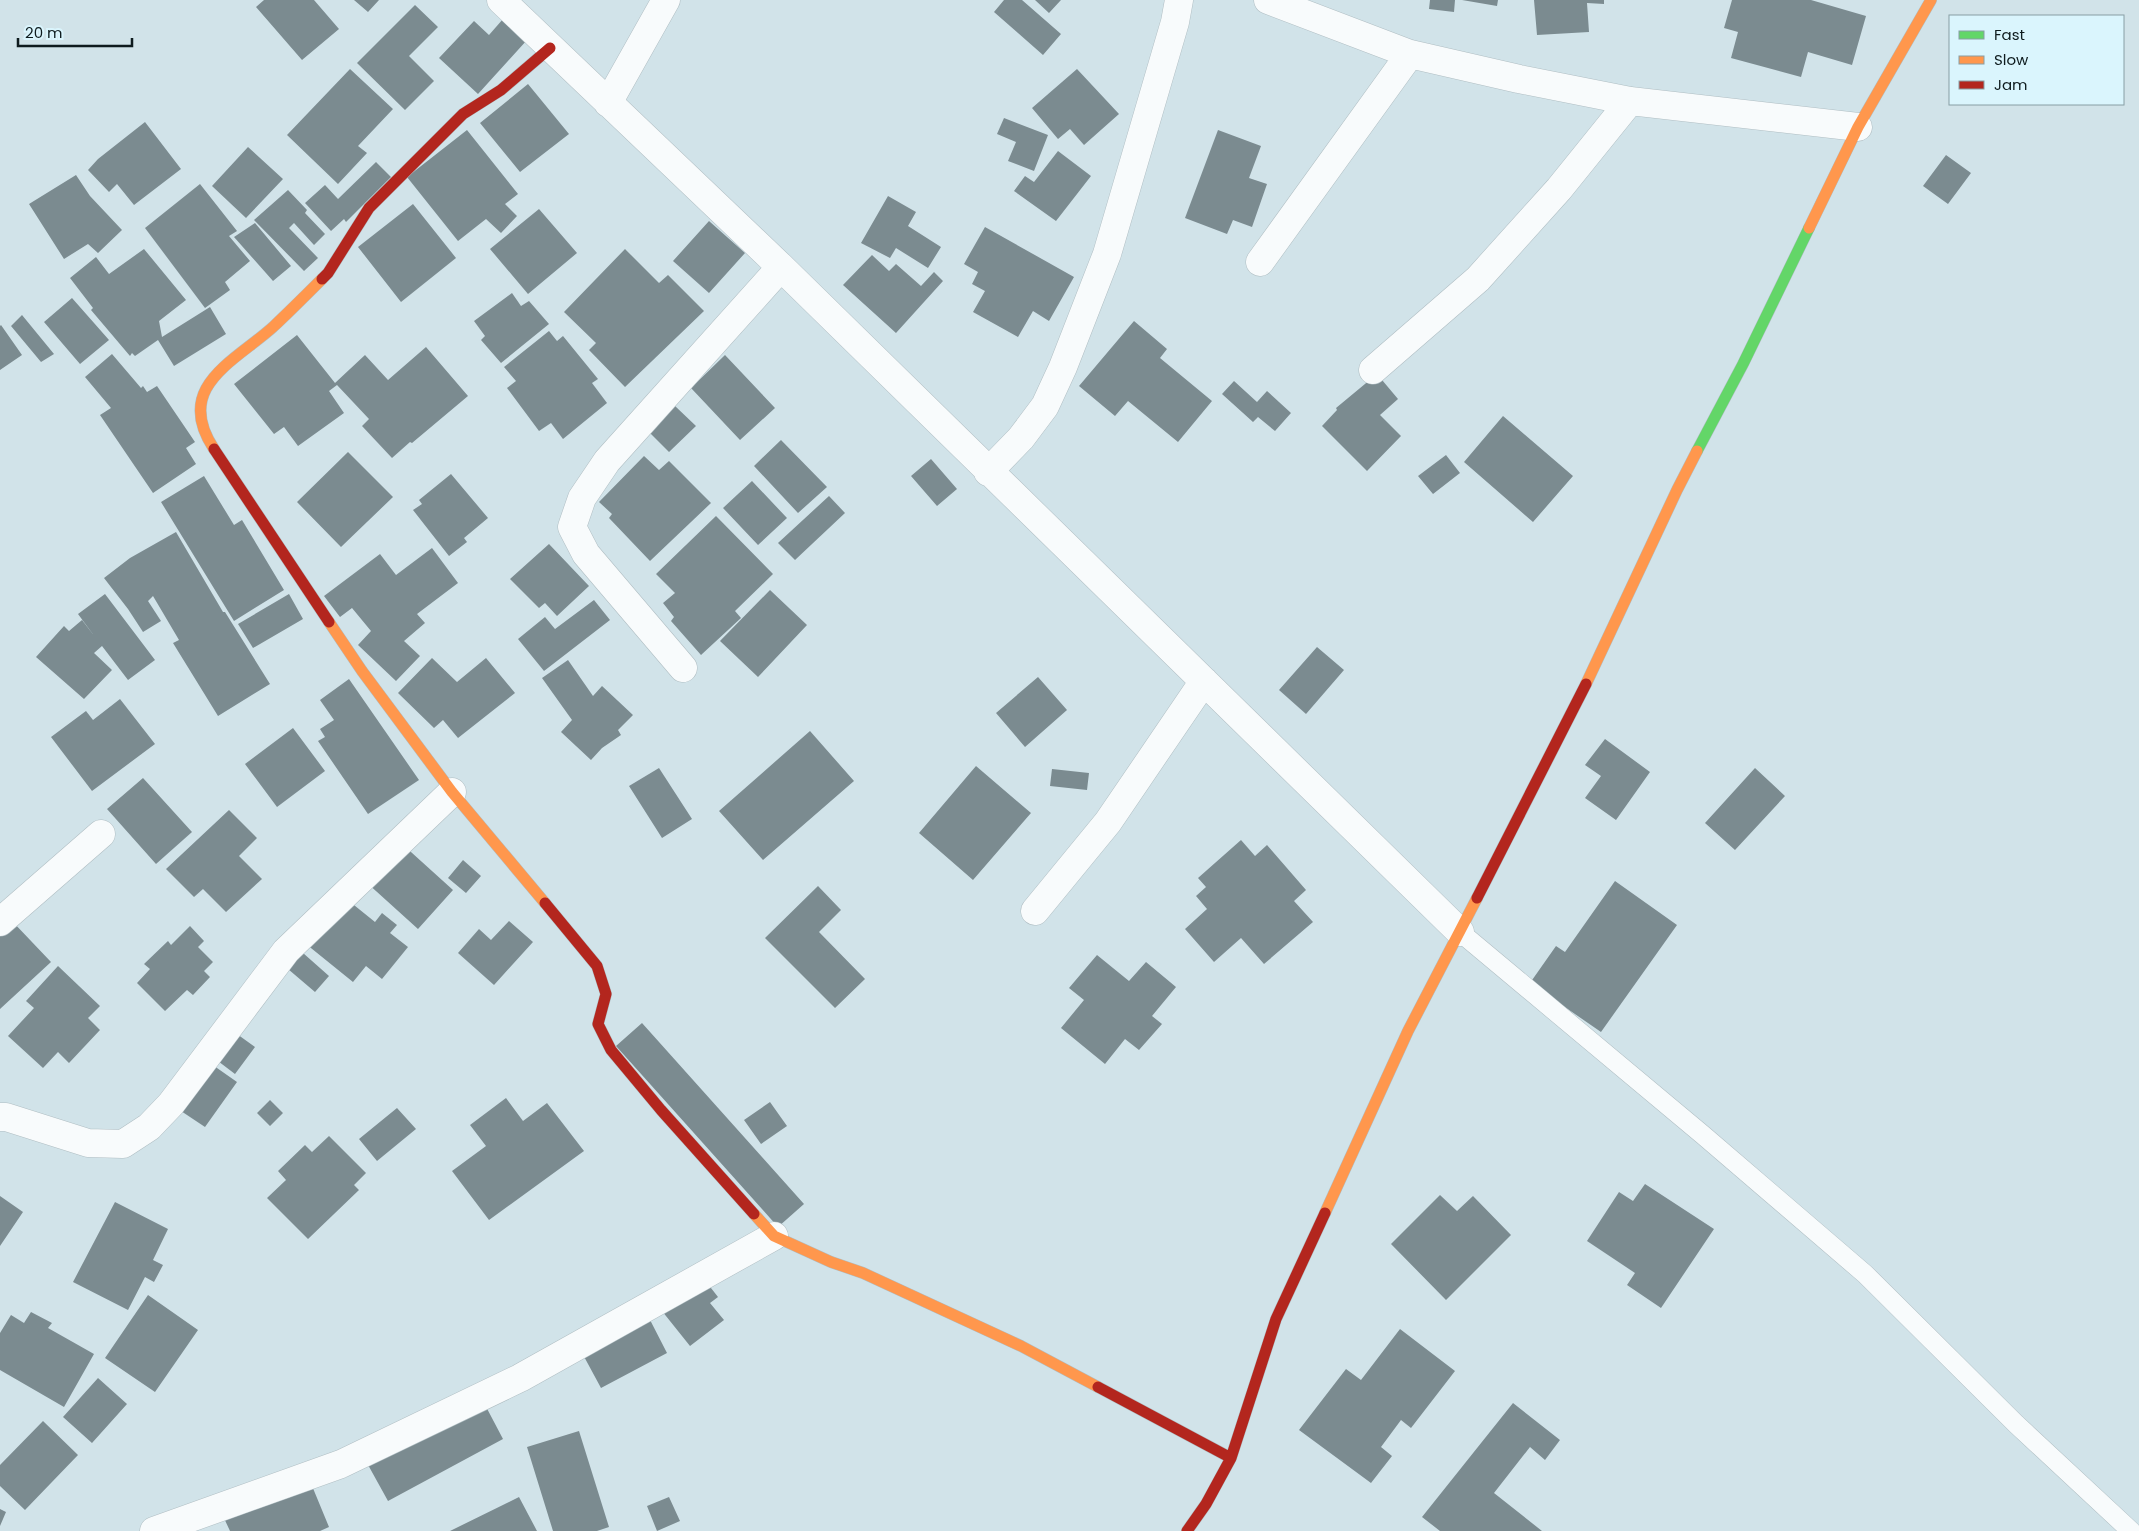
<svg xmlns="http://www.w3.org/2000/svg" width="2139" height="1531" viewBox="0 0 2139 1531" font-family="Poppins,sans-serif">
	<rect width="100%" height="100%" fill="#d1e3e9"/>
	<path fill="#7b8b90" d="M264,0h50l25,29 -37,31 -46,-53z
		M354,0h25l-11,12z
		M1004,0h18l39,34 -18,21 -49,-43z
		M1035,0h26l-12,13z
		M1430,0h25l-1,12 -25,-3z
		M1462,0h36l-1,6z
		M1534,0h70v4l-17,-1 2,29 -52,3z
		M1732,0h79l55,16 -14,49 -44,-13 -7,25 -70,-19 7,-26 -14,-4z
		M415,5l23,22 -29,29 25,25 -29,29 -48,-47z
		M503,19l24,21 -49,54 -39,-36 35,-37 15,14z
		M350,69l43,40 -35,37 9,7 -29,31 -51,-49z
		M1077,69l42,45 -35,31 -14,-16 -12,10 -26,-31z
		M528,84l41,50 -49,38 -40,-49z
		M1004,118l44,17 -14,36 -26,-10 8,-19 -19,-8z
		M145,122l36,47 -47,36 -17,-21 -8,8 -21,-22 10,-11z
		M467,130l51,64 -13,10 12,12 -16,17 -15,-14 -28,22 -51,-64z
		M1218,130l43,16 -12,32 18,6 -15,43 -19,-7 -6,14 -42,-16z
		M248,147l35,32 -37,39 -34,-32z
		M1058,151l33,25 -35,45 -42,-30 11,-15 9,6z
		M1946,155l25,18 -23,31 -25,-18z
		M376,162l15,15 -45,45 -2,-3 -13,12 -26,-28 20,-18 13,14z
		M76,175l14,21 32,34 -24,23 -10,-9 -24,15 -35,-55z
		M200,184l37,47 -8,5 21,25 -25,21 5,8 -25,18 -60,-80z
		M288,190l19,20 -2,3 20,21 -11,11 -20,-22 -5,5 29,30 -14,13 -50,-51z
		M888,196l28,16 -8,14 33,21 -13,21 -32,-20 -6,10 -29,-15z
		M413,204l43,54 -55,44 -43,-55z
		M539,209l38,44 -49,41 -38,-45z
		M709,221l36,32 -36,40 -36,-32z
		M255,223l36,43 -18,15 -39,-44z
		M985,227l89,50 -25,44 -16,-10 -15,26 -45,-25 12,-21 -13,-7 6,-12 -14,-8z
		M144,249l42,51 -27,21 3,16 48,-30 16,27 -52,32 -16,-26 -23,16 -3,-3 -2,3 -39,-46 2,-2 -23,-30 26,-21 13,17z
		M625,249l34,34 9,-8 36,36 -79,76 -36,-37 7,-7 -32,-31z
		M872,255l17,16 7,-7 25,22 13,-14 9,9 -47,52 -53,-48z
		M512,293l9,13 8,-5 20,23 -48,39 -20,-23 4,-4 -11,-15z
		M72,298l37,42 -29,24 -36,-42z
		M22,315l32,39 -13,8 -30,-36z
		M1134,321l33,28 -7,9 52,43 -34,41 -50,-41 -13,15 -36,-30z
		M1,325l21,30 -22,15v-44z
		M549,331l8,10 6,-5 35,43 -6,4 15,20 -44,36 -12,-16 -12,8 -32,-43 9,-7 -12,-14z
		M297,335l38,48 30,-28 23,25 38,-33 42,49 -56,47 -2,-1 -18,16 -30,-32 7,-7 -32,-34 -8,6 15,22 -46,33 -14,-19 -10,7 -40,-50z
		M112,354l29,34 2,-2 4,6 10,-6 38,56 -9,6 10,16 -43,29 -53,-78 11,-7 -26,-31z
		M725,355l50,53 -35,32 -49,-52z
		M1377,374l21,25 -18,16 21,21 -34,35 -45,-45 15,-16 -1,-2z
		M1234,381l23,21 10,-11 24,22 -16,18 -17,-14 -5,5 -31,-28z
		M675,406l21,20 -27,26 -20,-20z
		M1503,416l70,60 -40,46 -69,-60z
		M781,440l46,47 -29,26 -44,-47z
		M348,452l45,45 -52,50 -44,-45z
		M1446,455l14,18 -27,21 -15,-18z
		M644,456l15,14 10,-9 42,42 -61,58 -41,-43 3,-4 -13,-12z
		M931,459l26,30 -20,17 -26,-30z
		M451,474l37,44 -24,20 3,4 -18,14 -36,-46 9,-6 -3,-4z
		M204,476l30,49 8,-5 42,70 -50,31 -73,-119z
		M752,481l35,37 -29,27 -35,-37z
		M829,496l16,17 -50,47 -17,-17z
		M716,516l57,58 -38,37 6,7 -40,37 -30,-34 3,-4 -11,-14 12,-10 -19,-19z
		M176,532l47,80h2l45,72 -52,32 -45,-73 6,-3 -26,-44 -5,5 13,20 -18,11 -15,-23 -24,-31 26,-20z
		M549,544l40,42 -32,30 -12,-13 -6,5 -29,-29z
		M432,548l26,35 -41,31 8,9 -21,18 16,15 -24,25 -38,-36 13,-14 -19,-23 -12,9 -16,-21 56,-42 16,21z
		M770,590l37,35 -49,52 -38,-36z
		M105,594l50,66 -27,20 -26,-34 -8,7 18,17 -28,29 -48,-42 28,-31 5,5 13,-11 13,17 -17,-23z
		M289,594l14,25 -50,29 -15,-24z
		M594,600l16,20 -66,51 -26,-32 27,-22 10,12z
		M1317,647l27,23 -38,44 -27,-24z
		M432,658l25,24 29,-24 29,35 -57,45 -15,-18 -9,8 -36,-35z
		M568,660l25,36 9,-10 31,29 -15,15 3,5 -19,13 -11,12 -30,-28 11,-12 -30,-42z
		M1038,677l29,33 -42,37 -29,-34z
		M349,679l70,101 -51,34 -50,-73 7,-4 -5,-8 14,-9 -14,-20z
		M120,699l35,45 -63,47 -41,-54 35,-26 7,9z
		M293,728l32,43 -48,36 -32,-43z
		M810,731l44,50 -91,79 -44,-49z
		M1605,739l45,33 -34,48 -31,-22 16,-22 -16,-11z
		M976,766l55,47 -58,67 -54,-47z
		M659,768l33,51 -30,19 -33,-52z
		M1755,768l30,28 -50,54 -30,-27z
		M1052,769l37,4 -2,17 -37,-4z
		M143,778l49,54 -36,32 -49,-55z
		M229,810l28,28 -18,18 23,23 -36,33 -23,-23 -9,8 -28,-28z
		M1241,840l14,16 12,-11 39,45 -12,11 19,21 -49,42 -23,-26 -27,24 -29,-33 22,-20 -11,-13 10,-9 -8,-9z
		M401,843l52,47 -35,39 -52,-47z
		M463,860l18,16 -15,17 -18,-15z
		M1615,881l62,44 -76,107 -71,-49 26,-37 9,6z
		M818,886l23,24 -22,22 46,47 -30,29 -70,-70z
		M344,897l31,25 7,-9 15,12 -7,8 18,14 -26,32 -16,-13 -13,16 -47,-38z
		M12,921l39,41 -51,47v-77z
		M509,921l24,21 -39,43 -36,-32 21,-24 12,11z
		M190,926l14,15 -6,6 15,15 -9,9 6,6 -17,18 -6,-5 -22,21 -28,-28 13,-14 -6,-5 24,-23 3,4z
		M303,953l26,23 -14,16 -27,-23z
		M1097,955l32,26 17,-19 30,25 -24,29 10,8 -23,26 -14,-11 -20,25 -44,-36 23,-28 -15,-12z
		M58,966l42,40 -12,12 12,12 -31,33 -11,-11 -15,16 -35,-32 26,-28 -8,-7z
		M642,1023l162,181 -26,23 -162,-181z
		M230,1029l25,18 -20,27 -25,-19z
		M207,1061l30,21 -32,45 -30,-20z
		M506,1098l17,23 24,-18 37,48 -95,69 -37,-49 34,-25 -16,-21z
		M270,1100l13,13 -13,13 -13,-13z
		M770,1102l17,24 -26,18 -17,-24z
		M397,1108l19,21 -39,32 -18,-22z
		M329,1136l37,37 -12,12 5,5 -51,49 -41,-41 19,-18 -8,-9 27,-26 7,7z
		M1645,1184l69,45 -53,79 -34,-23 8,-12 -48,-32 32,-49 14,9z
		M1440,1195l17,16 16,-15 38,39 -65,65 -55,-56z
		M0,1196l23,16 -23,34z
		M115,1202l53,27 -15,31 10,5 -9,17 -9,-5 -17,33 -55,-28z
		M704,1279l14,18 -8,6 14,17 -34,26 -28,-35z
		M148,1295l50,35 -43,62 -50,-34z
		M31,1312l21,11 -4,5 46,26 -30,53 -64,-37v-37l11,-18 13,8z
		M648,1316l19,37 -66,35 -20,-37z
		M1400,1329l55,42 -44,57 -10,-8 -20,27 11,9 -21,27 -72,-53 47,-61 15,11z
		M98,1378l29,26 -35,39 -29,-26z
		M483,1401l20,38 -115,62 -21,-38z
		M1513,1403l47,37 -15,20 -15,-13 -36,46 48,38h-102l-18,-14z
		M43,1421l35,34 -53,55 -25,-24v-21z
		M579,1431l30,96 -12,4h-44l-26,-84z
		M310,1481l19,46 -9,4h-90l-7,-15z
		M519,1497l18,34h-87z
		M669,1497l11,24 -23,10 -10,-25z
		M0,1509l6,3 -6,14z"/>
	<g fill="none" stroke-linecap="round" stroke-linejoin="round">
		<defs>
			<path id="lane" d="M1460,932l243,203 162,139 151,150 115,107"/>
			<path id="street" d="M501,0l280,267 679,665
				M1268,0l142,54 109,25 111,22 228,26
				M608,103l58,-103
				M1260,262l150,-208
				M1373,370l105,-91 81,-90 71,-88
				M988,472l33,-34 24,-32 18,-39 44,-113 68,-232 4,-22
				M683,668l-97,-114 -14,-27 10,-29 25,-37 174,-194
				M1035,911l73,-89 96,-141
				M0,922l101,-88
				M0,1117h6l82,26 35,1 26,-17 22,-23 115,-153 166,-159
				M154,1531l187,-67 179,-86 254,-142"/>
			<path id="fast" d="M1697,451l46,-87 66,-136"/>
			<path id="slow" d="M1809,228l49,-101 73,-127
				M214,449c-41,-62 20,-87 59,-122 17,-16 33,-32 49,-48
				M329,622l33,49 90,121 93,111
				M1586,684l91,-194 20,-39
				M1325,1213l83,-182 69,-133
				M754,1214l20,22 57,26 32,11 158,73 77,41"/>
			<path id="jam" d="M322,279l6,-6 41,-65 94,-94 38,-24 49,-42
				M214,449l115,173
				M1477,898l109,-214
				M545,903l52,63 9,28 -8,30 13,26 50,60 93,104
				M1098,1387l133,71
				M1187,1531l19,-27 25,-46 45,-139 49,-106"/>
		</defs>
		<use href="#lane" stroke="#b0bec3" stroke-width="20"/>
		<use href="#street" stroke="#b0bec3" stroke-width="29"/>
		<use href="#fast" stroke="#b0bec3" stroke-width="12"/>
		<use href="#slow" stroke="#b0bec3" stroke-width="12"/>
		<use href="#jam" stroke="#b0bec3" stroke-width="12"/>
		<use href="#lane" stroke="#f8fbfc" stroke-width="19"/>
		<use href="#street" stroke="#f8fbfc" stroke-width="28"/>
		<use href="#fast" stroke="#63d668" stroke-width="11"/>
		<use href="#slow" stroke="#ff974d" stroke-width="11"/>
		<use href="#jam" stroke="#b3261e" stroke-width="11"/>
	</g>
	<rect x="1949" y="15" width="175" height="90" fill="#daf5fd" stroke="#889ea4"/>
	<rect x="1959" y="31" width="25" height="8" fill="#63d668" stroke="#889ea4"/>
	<text x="1994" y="40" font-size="15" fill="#0e1b1e">Fast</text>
	<rect x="1959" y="56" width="25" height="8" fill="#ff974d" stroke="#889ea4"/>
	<text x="1994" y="65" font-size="15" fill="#0e1b1e">Slow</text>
	<rect x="1959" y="81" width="25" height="8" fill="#b3261e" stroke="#889ea4"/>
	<text x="1994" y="90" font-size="15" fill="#0e1b1e">Jam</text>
	<path d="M18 38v8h114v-8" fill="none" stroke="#0e1b1e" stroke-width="2.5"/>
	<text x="25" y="38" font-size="15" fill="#0e1b1e" stroke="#daf5fd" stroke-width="4" paint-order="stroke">20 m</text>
</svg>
